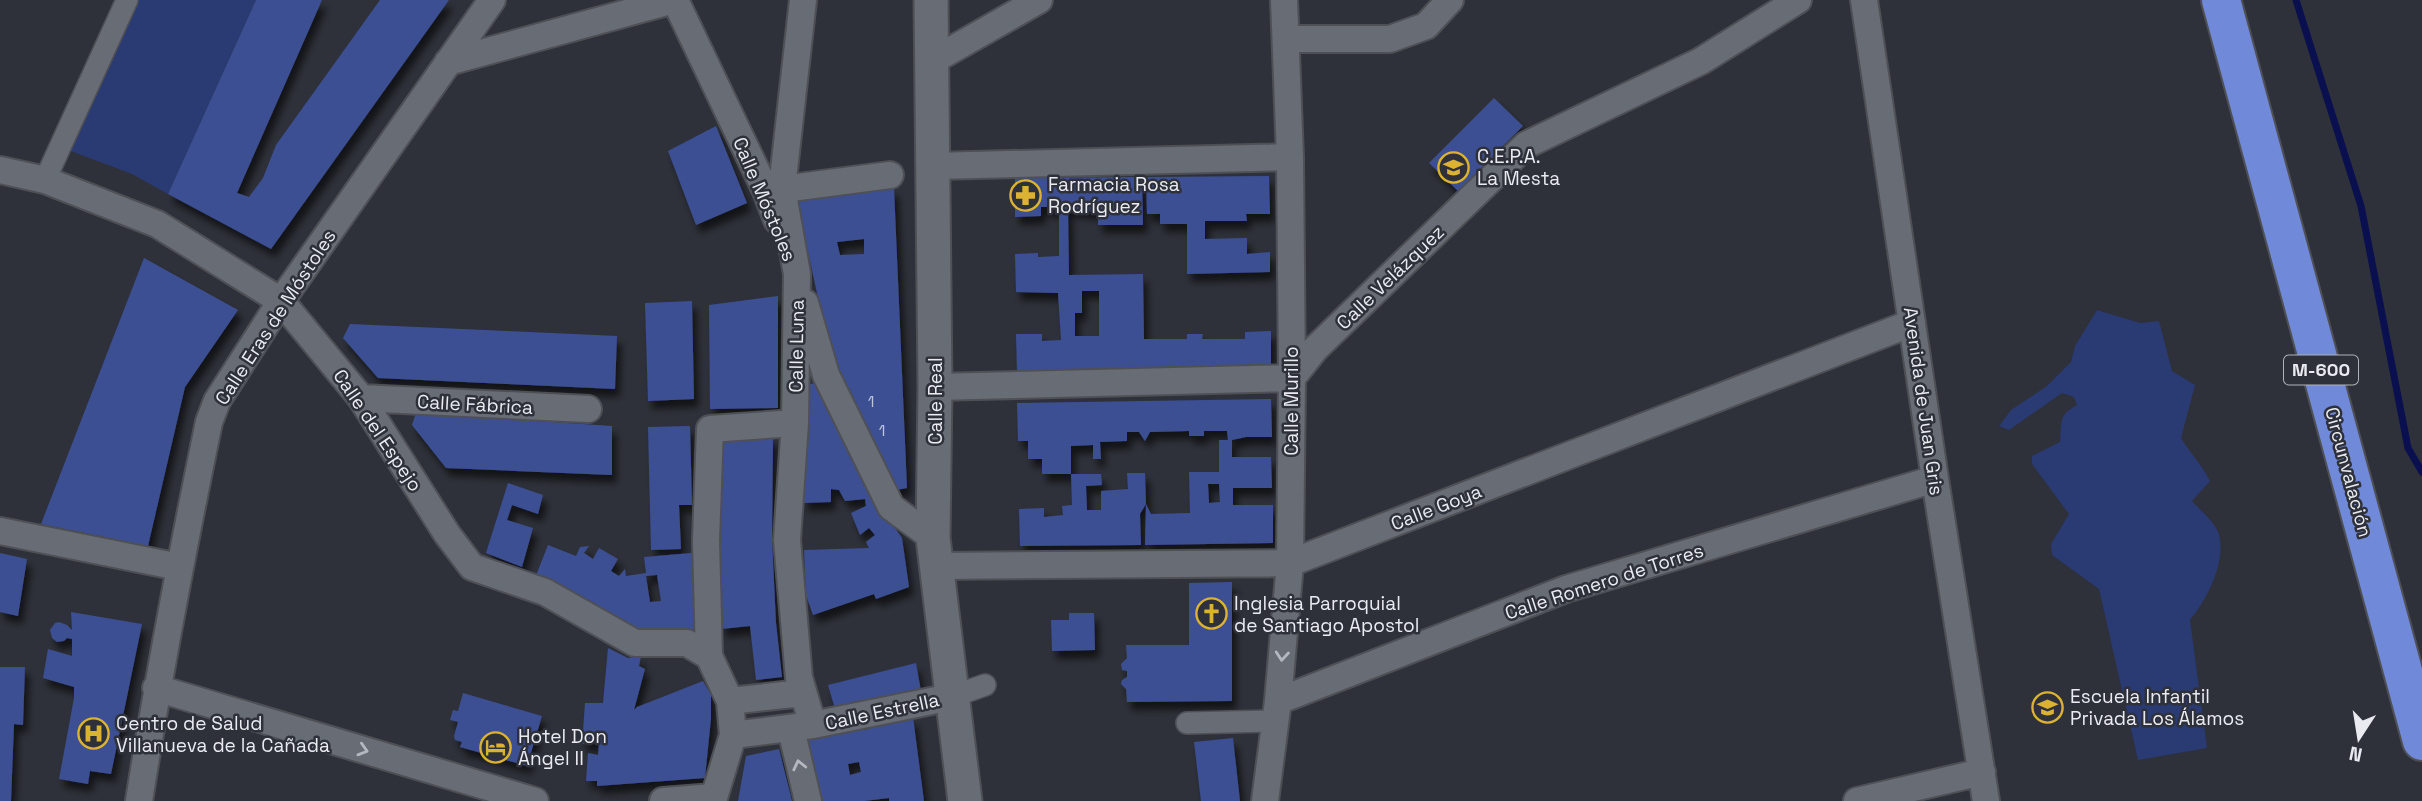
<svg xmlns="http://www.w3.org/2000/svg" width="2422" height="801" viewBox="0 0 2422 801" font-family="'Space Grotesk',sans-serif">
	<defs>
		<filter id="shadow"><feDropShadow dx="4.5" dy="8" stdDeviation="3.5" flood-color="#0009"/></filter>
	</defs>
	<rect width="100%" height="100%" fill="#2e3139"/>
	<path fill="#2a3a72" d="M136,0h120l-88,194 -36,-20 -64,-24z
		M2097,310l43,13 19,-2 13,50 23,14 -14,53c10,16 21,27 29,43l-18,20c8,9 25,23 27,34 7,28 -12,64 -29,85l17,128 -69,12 -39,-171 -47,-34 -1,-11 18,-30 -37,-50v-8l28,-14c2,-20 -2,-27 17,-37l-3,-8 -12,-4 -53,37 -10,-4 12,-16 36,-24 24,-24 4,-16z"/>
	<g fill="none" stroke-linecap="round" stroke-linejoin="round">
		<path stroke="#090f4f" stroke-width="7" d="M2296,0l65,206 47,242 14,24"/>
	</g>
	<path fill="#3c4f93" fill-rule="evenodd" filter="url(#shadow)" d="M256,0h66l-85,193 12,4 14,-19 13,-33 104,-145h69l-178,249 -103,-55z
		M1494,98l29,28 -65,65 -29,-28z
		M716,126l31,77 -51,22 -28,-74z
		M1269,176l1,38h-24l1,7h-42v18l42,-1v16l23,-2v20l-83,2v-50h-27v-10h-13l-1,-37z
		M1142,177l1,48h-45v-13l-30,-3 1,66 74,-1 1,65h43v-5h16l-1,5h43v-7l26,-1v39l-254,2 -1,-38h26v7l19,-1 -3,-47 -42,-1 -1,-38 23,-1v4l21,-1v-47l-12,1v-3h-6v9l-26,1v-39zM1082,291h17v45h-24v-23h7z
		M894,188l13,300 -16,3 -58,-125 -37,-169zM864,239v15l-24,1 -3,-13z
		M144,258l94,52 -53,77 -37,159 -107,-22z
		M778,296v112l-68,1 -1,-104z
		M692,301l2,98 -46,2 -3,-98z
		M350,324l267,12 -2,53 -237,-11 -35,-40z
		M816,383l60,118 26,37 7,49 -33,12 -2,-5 -61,21 -7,-20 -2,-45 65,-2 -3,-6 9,-7 -6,-7 -9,7 -9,-22 15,-7 -1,-7 -20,2 -6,-11 -8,-1v13l-28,1 2,-118z
		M1271,399l1,38h-26l-14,3v17h39l1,31h-39v17h40v38l-128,2 1,-41 -6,10 1,31 -121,1 -1,-37 25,-1v9l19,-2 -1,-9 10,-1 -1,-31h30l1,11 -16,1 1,24h14v-19l27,-2 -1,-16h18l1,31 5,10 39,-1 -1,-41h30v-32h9l-1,-9h-23v5h-15v-5l-39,1 -5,9 -6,-9h-12v9l-27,1 1,17h-8v-14l-22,1v28h-29v-15h-14v-18h-10l-1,-38zM1208,484h11l1,18 -11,1z
		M416,413l196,13v49l-166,-7 -34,-43z
		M690,426l2,79h-13l2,44 -30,1 -3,-123z
		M773,437l-1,102 4,84 6,54 -26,3 -6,-54 -29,3 -3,-189z
		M508,483l35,12 -5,19 -26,-9 -5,15 26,8 -11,39 -36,-14z
		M548,545l28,11 4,-9 9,-1 -5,7 9,6 6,-11 19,11 -7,12 8,5 6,-7 1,7 20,-3 -2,-16 48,-4 3,76 -60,5 -100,-56zM657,575l4,26 -11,1 -4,-26z
		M0,553l27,6 -9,57 -18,-4z
		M1232,582v119l-105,1 -1,-13 -5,-5 1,-4 5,-3v-6l-5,-1 -1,-6 6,-6 -1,-13h63v-62z
		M71,612l71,12 -31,150 -21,-3 -2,13 -29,-5 15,-81v-11l-31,-9 5,-29 24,7v-17l-5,-1 -3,3 -7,1 -5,-4 -2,-8 5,-7 4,-1 8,3 5,5z
		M1069,613h25l1,37 -43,1 -1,-31h18z
		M608,648l20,10 13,-2 -2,10 6,3 -11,41 3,-3 66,-26 8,14v23l-6,60 -108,8v-5h-11l2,-28 10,2 1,-12 -17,1 3,-41h18z
		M916,663l5,28 -85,21 -8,-27z
		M0,667h25l-2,58 -9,-1 -3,77h-11z
		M463,693l79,23 -15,50 -67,-19 2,-5 -7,-2 -1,-4 4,-14 -8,-2 3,-10 5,1z
		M913,717l11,84h-35v-3l-25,3h-50l-12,-64 60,-14 2,7zM859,762l2,10 -11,3 -2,-11z
		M1233,738l7,63h-39l-7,-59z
		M779,749l13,52h-54l8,-45z"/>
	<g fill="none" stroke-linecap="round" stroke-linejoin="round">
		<defs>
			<path id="pedestrian" d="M45,180l82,-180
				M951,697l34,-12
				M1187,723l88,-2"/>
			<path id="minor" d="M675,0l91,191 11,29
				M1864,0l71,479 51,322
				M1287,39h103l36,-13 24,-26
				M932,61l107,-61
				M448,62l226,-62
				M934,166l356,-9
				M0,170l45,10 112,44 124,77 80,97 86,136 25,33 73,25 90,51h52l22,13 21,45
				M768,191l122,-16
				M805,303l21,72 65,132 42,31
				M935,387l357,-9 23,-29 211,-204 175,-84 97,-61
				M361,398l227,11
				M0,531l179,36
				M936,566l354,-3 622,-240
				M709,656l-3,-115 4,-112 85,-6
				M156,688l379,113
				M802,693l-72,8 3,34 80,-10 -14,-47 -12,-138 8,-117 2,-149 -15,-86 21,-188
				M1278,701l288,-112 369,-110
				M813,725l138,-28
				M791,729l17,72
				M139,801c20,-127 44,-253 70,-379l8,-21 64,-100 211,-301
				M663,801l51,-4
				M713,801l20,-66
				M1265,801l13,-100 12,-138 2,-185 -2,-221 -6,-157
				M1857,801l125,-29"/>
			<path id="tertiary" d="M931,0l4,387 -2,151 32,263"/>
			<path id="trunk" d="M2221,0l201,741"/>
		</defs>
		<use href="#pedestrian" stroke="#4e5056" stroke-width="24"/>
		<use href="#minor" stroke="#4e5056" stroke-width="30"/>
		<use href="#tertiary" stroke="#4e5056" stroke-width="37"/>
		<use href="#trunk" stroke="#4e5056" stroke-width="42"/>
		<use href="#pedestrian" stroke="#686c75" stroke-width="21"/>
		<use href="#minor" stroke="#686c75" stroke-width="26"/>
		<use href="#tertiary" stroke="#686c75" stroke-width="33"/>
		<use href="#trunk" stroke="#7089d8" stroke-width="38"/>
	</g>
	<defs><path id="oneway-chevron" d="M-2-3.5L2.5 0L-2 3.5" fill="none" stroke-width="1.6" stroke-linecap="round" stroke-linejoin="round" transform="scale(1.75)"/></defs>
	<g stroke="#b5b8bf">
		<use href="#oneway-chevron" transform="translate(1282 656) rotate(95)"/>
		<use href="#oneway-chevron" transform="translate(363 750) rotate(17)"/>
		<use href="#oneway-chevron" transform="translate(799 765) rotate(-103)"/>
	</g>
	<defs>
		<symbol id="university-ring" viewBox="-11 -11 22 22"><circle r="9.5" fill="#2e3139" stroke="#dcb233" stroke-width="1.5"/><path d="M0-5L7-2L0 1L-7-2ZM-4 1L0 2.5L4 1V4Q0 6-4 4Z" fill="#dcb233"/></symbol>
		<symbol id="pharmacy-ring" viewBox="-11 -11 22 22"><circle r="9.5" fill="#2e3139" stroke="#dcb233" stroke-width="1.5"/><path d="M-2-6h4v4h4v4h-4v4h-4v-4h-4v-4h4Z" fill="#dcb233"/></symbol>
		<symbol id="church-ring" viewBox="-11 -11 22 22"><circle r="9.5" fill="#2e3139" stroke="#dcb233" stroke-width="1.5"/><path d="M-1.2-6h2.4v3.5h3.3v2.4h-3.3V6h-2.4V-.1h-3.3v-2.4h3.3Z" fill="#dcb233"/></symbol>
		<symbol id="school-ring" viewBox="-11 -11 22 22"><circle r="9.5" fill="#2e3139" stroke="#dcb233" stroke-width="1.5"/><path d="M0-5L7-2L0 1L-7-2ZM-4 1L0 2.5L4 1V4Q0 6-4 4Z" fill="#dcb233"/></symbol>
		<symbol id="hospital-ring" viewBox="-11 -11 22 22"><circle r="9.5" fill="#2e3139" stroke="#dcb233" stroke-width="1.5"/><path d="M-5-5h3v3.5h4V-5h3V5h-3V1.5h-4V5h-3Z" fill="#dcb233"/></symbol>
		<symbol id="hotel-ring" viewBox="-11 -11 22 22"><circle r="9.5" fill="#2e3139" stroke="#dcb233" stroke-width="1.5"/><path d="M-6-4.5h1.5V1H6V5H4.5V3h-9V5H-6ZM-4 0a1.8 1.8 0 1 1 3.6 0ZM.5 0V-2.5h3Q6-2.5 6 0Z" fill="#dcb233"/></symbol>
	</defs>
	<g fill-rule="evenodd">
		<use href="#university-ring" x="1436" y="150" width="35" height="35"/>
		<use href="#pharmacy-ring" x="1008" y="178" width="35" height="35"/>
		<use href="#church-ring" x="1194" y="596" width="35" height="35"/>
		<use href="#school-ring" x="2030" y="690" width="35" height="35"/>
		<use href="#hospital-ring" x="76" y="716" width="35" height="35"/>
		<use href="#hotel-ring" x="478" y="730" width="35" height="35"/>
	</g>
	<g text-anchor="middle" stroke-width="5" stroke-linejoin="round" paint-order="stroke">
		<g font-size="16" fill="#bec4da">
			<text x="871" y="407">1</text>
			<text x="882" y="436">1</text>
		</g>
		<rect fill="#2e3139" stroke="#b1b3ba" stroke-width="2" x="2284" y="355.5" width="74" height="29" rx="5"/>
		<g font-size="18" font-weight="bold" fill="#e9ebf1">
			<text x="2321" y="376">M-600</text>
		</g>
		<g font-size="19" fill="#e9ebf1" stroke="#2e3139" text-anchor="start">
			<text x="1477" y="163">C.E.P.A.<tspan x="1477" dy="22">La Mesta</tspan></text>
			<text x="1048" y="191">Farmacia Rosa<tspan x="1048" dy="22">Rodríguez</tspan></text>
			<text x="1234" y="610">Inglesia Parroquial<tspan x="1234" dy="22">de Santiago Apostol</tspan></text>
			<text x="2070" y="703">Escuela Infantil<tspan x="2070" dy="22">Privada Los Álamos</tspan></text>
			<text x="116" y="730">Centro de Salud<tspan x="116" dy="22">Villanueva de la Cañada</tspan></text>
			<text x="518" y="743">Hotel Don<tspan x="518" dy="22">Ángel II</tspan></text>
		</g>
		<g font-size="19" fill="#e9ebf1" stroke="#2e3139">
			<text transform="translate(765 199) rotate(67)" y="7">Calle Móstoles</text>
			<text transform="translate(1390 277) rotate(-44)" y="7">Calle Velázquez</text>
			<text transform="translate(275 317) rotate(-57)" y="7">Calle Eras de Móstoles</text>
			<text transform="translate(796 346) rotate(-89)" y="7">Calle Luna</text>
			<text transform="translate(935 401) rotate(-90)" y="7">Calle Real</text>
			<text transform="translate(1291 401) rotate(-90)" y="7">Calle Murillo</text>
			<text transform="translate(1924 401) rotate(82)" y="7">Avenida de Juan Gris</text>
			<text transform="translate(475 404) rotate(3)" y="7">Calle Fábrica</text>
			<text transform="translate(378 430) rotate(56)" y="7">Calle del Espejo</text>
			<text transform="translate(2349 472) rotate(75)" y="7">Circunvalación</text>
			<text transform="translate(1436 507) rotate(-21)" y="7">Calle Goya</text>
			<text transform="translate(1604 581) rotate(-18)" y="7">Calle Romero de Torres</text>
			<text transform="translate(882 711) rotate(-12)" y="7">Calle Estrella</text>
		</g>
	</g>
	<g transform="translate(2359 738) rotate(192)" stroke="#2e3139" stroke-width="5" paint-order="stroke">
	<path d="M0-5L12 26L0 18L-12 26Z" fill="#e9ebf1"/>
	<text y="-10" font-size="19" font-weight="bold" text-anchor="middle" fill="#e9ebf1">N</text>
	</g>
</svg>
